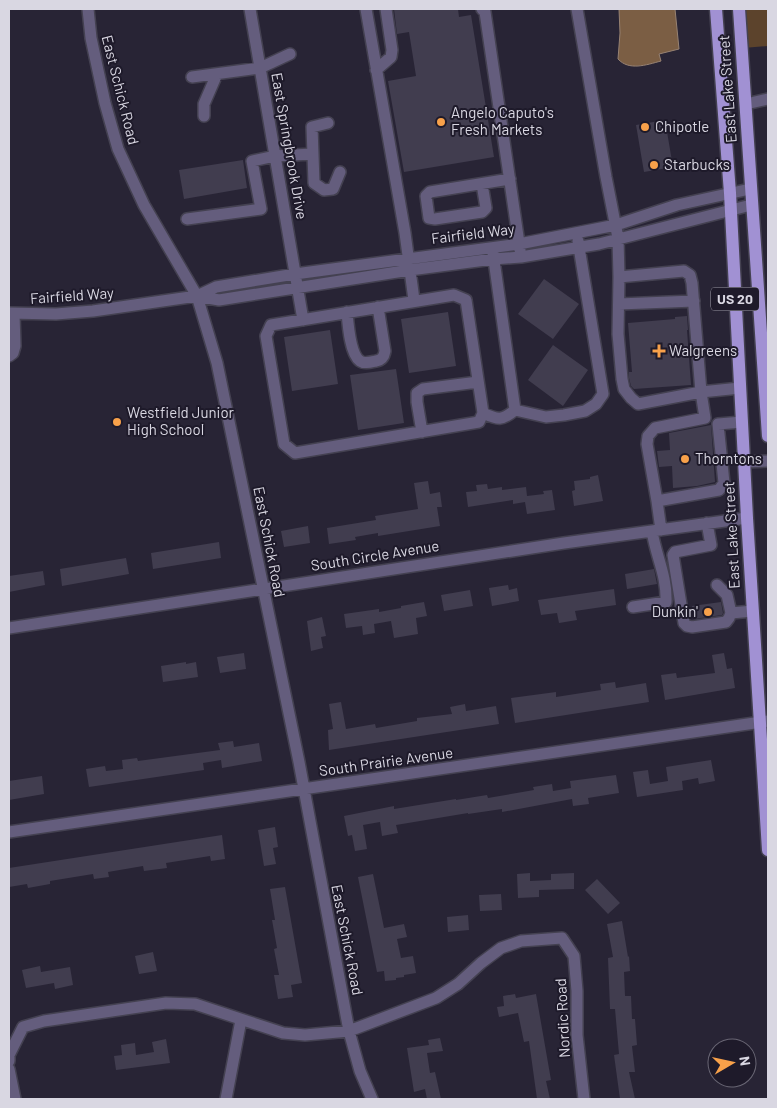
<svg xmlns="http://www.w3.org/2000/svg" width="777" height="1108" viewBox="0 0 777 1108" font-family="Barlow,sans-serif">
	<rect width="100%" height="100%" fill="#282435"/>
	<path fill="#5c432c" d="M739,9h29v37l-25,2z"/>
	<path fill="#7b5e44" stroke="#978273" d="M619,9h56l4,40 -20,5 2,7c-15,4 -32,10 -43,-2l2,-26z"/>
	<path fill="#413d4f" d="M394,9h64l1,8 12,-2 23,142 -90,15 -16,-91 28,-5 -7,-44 -12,2z
		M665,120l8,47 -29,5 -8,-47z
		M243,160l4,28 -63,11 -5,-29z
		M544,279l35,25 -26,35 -35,-25z
		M448,312l8,54 -47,7 -8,-54z
		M687,316l1,14h-1l4,55 -57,4 -3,-3 -2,-8v-6h3l-4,-49 47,-4v-2z
		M330,330l8,54 -46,7 -8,-54z
		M553,345l35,25 -25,36 -35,-26z
		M396,369l8,54 -46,7 -8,-55z
		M711,425l4,57 -18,4 -24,2 -1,-22 -13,1 -2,-16 13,-1 -1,-17z
		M598,475l5,26 -29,5 -2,-15 3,-1 -1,-9 16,-2v-2z
		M428,481l2,13 10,-2 2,15h-5l3,19 -62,10v-3l-23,4 1,3 -27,4 -2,-16 49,-8 -1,-4 43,-7 -4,-26z
		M487,484l1,5 14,-2v3l24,-3 1,9 17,-2 -1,-3 9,-1 3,20 -28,4 -2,-12 -12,2v-4l-45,7 -2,-15 11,-1 -1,-6z
		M308,526l2,17 -26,4 -3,-16z
		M219,542l2,16 -68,11 -2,-16z
		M126,558l3,16 -67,12 -2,-17z
		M654,569l3,15 -30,5 -2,-15z
		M43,571l2,14 -36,7v-16z
		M508,585l1,5 8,-2 2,13 -27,5 -3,-18z
		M614,589l2,16 -41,6 2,9 -18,3 -2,-10 -16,2 -3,-15z
		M470,590l3,16 -29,5 -3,-16z
		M424,602l3,14 -11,2 2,16 -24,4 -3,-17 -17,3 1,9 -12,2 -1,-9 -16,2 -2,-14 35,-5v3l22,-4v-2z
		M721,602l2,11 -1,2 -28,4 -2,-13z
		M322,617l4,19 -5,1 2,11 -12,3 -4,-30z
		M244,653l2,16 -26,4 -3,-16z
		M724,653l3,16 5,-1 3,20 -70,12 -4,-25 15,-2 1,5 38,-5 -3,-18z
		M186,662v2l10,-2 2,15 -35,5 -2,-16z
		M615,682l1,6 30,-5 3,19 -134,21 -4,-25 45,-6v5l45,-7 -1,-6z
		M341,702l5,27 29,-5 1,4 41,-7v-3l35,-4 -2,-7 15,-3 1,7 30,-5 3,18 -170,26 -1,-20 5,-1 -4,-25z
		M233,741l1,6 25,-4 3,18 -40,7 -1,-8 -18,3 1,7 -115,17 -3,-18 19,-3 1,5 17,-2 -1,-9 15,-2 1,3 82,-11 -2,-7z
		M711,760l4,21 -16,3 -1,-6 -16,3 1,9 -46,7 -4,-25 15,-2 2,14 18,-3 -2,-14z
		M616,775l3,18 -31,5 1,6 -16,2 -1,-7 -70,13v-3l-34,5v-1l-72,12 2,8 -16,3 -2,-14 -17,3 4,24 -12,2 -3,-16 -4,1 -4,-20 50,-10v3l62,-10v1l31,-5 1,3 46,-8 -1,-3 19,-3 1,7 18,-3 -1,-7z
		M42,776l2,18 -35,6v-19z
		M275,827l3,20 -5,1 3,16 -12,2 -6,-36z
		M222,835l3,24 -14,2 -1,-5 -44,7 1,5 -23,3 -1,-5 -35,6 1,5 -15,2 -1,-5 -43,7v3l-22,4 -1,-4 -18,3v-19z
		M530,873v8l21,-1v-6l23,-1v16l-35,1v7l-21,1 -1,-24z
		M373,874l11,54 20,-4 3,13 -10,2 4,19 12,-2 3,17 -12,2v2l-8,1v2l-11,1 -1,-10 -7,1 -19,-95z
		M597,879l23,24 -12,11 -23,-24z
		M285,887l17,96 -11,2 2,12 -15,2 -4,-24h5l-5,-26 3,-1 -5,-28h3l-5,-31z
		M501,894l1,16 -22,1 -1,-16z
		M468,915l1,15 -21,2 -1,-15z
		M622,921l6,36 1,-1 1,15 -6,1 1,24h6l1,23h3l2,26 -5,1 3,26h-6l6,27h-15l-6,-44 5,-1 -4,-45h-5l-2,-51 5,-1 -6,-33z
		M153,952l4,19 -18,3 -4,-18z
		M40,966l1,6 29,-5 3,18 -18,4 -1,-6 -28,5 -4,-18z
		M515,994l1,4 20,-4 15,86 -5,1 4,18h-13l-8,-58 -5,1 -6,-29 -19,4 -2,-10 7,-1 -1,-10z
		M440,1038l3,13 -16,2 3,20 5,-1 6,27h-14l-2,-10 -11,3 -7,-44 22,-3 -1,-5z
		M166,1039l4,24 -54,7 -2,-14 8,-1 -1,-10 14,-2 1,12 18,-3 -2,-10z"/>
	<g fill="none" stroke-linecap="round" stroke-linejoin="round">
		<defs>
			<path id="minor" d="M88,9l3,29 14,65 13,46 26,56 53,91 20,67 82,399 50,269 11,40 12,28
				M250,9l53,311
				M366,9l39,224 9,67
				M482,9l3,3 35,238
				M577,9l29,168 12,61 1,39 65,-6 6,4 2,8 9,109 4,26 -50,10 -7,8 -1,8 10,57
				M376,70l15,-13 1,-7 -6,-41
				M192,77l68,-9 30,-14
				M746,104l22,-5
				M204,116v-12l13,-30
				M328,123l-16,4 2,56 10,7 9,-1 7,-17
				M482,184l4,24 -4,4 -47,7 -6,-1 -3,-22 4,-4 80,-13
				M187,219l74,-10 -9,-48 23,-5 37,-2
				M493,253l22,157
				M619,277l-1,57 4,45 2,10 7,9 7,6 63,-12 39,-4
				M454,295l12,5 17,113 -4,9 -184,31 -11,-9 -18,-108 5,-11z
				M197,296l22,4 191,-30 83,-11 28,-2 78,-13 152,-39
				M619,304l75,-3
				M347,312c1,12 3,42 13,49 4,3 11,1 16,0 6,-1 8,-4 9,-10l-7,-44
				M9,313l47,1 37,-3 104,-15 19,-9 79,-13 224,-30 97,-19 61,-20 73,-16
				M9,356l4,-3 2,-7 -1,-32
				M483,413c15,7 19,8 32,-3l31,7 18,-2 21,-4 11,-7 7,-10 -25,-153
				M422,432l-5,-30v-9l6,-4 55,-7
				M744,462l24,-1
				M707,523l4,22 -36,7 -2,3 11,68 3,3 5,1 34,-5 3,-4 2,-5
				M661,530l-4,-29 62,-11 5,-7 -6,-59 24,-2
				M717,585l10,10 4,18 22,-2
				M633,607l33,-5c1,-27 -10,-45 -14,-71
				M9,628l555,-85 183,-25
				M9,832l759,-111
				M562,938l12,18 3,35v44l7,64
				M9,1061v-6l14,-28 21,-6 122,-18 29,1 88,29 22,2 44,-4 87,-33 22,-14 23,-21 20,-15 20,-7 41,-3
				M9,1069l6,30
				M226,1099l15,-79"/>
			<path id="major" d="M716,9l14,184 17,325 21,332
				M739,9l29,427"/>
		</defs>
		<use href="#minor" stroke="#444151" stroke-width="14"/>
		<use href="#major" stroke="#444151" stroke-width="15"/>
		<use href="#minor" stroke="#645d7d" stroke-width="11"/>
		<use href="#major" stroke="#a191d3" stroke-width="12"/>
	</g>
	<g fill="#f8a14a" stroke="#1e1a2a" stroke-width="2">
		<circle cx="441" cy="122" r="5"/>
		<circle cx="645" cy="127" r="5"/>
		<circle cx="654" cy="165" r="5"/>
		<path d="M656.5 343.5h5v5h5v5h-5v5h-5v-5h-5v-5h5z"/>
		<circle cx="117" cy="422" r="5"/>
		<circle cx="685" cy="459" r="5"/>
		<circle cx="708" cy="612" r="5"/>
	</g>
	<g text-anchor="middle" stroke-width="4" stroke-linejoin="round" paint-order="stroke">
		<rect fill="#1e1a2a" stroke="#a19eab" stroke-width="1" x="711" y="287.5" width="48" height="23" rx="4"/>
		<g font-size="14" font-weight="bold" fill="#d9d7e2">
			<text x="735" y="304">US 20</text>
		</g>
		<g font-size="15" fill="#d9d7e2" stroke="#1e1a2a">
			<text transform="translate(728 89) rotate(-94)" y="5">East Lake Street</text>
			<text transform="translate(120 90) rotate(76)" y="5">East Schick Road</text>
			<text transform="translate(289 146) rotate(80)" y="5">East Springbrook Drive</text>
			<text transform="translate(473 234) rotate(-7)" y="5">Fairfield Way</text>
			<text transform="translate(72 296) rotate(-4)" y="5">Fairfield Way</text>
			<text transform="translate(732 535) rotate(-93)" y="5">East Lake Street</text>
			<text transform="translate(269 542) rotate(79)" y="5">East Schick Road</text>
			<text transform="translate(375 556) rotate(-9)" y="5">South Circle Avenue</text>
			<text transform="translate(386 762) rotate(-8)" y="5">South Prairie Avenue</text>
			<text transform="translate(347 940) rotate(79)" y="5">East Schick Road</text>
			<text transform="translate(563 1018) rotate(-93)" y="5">Nordic Road</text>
		</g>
		<g font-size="15" fill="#d9d7e2" stroke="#1e1a2a" text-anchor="start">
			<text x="451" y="118">Angelo Caputo's<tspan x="451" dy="17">Fresh Markets</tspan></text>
			<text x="655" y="132">Chipotle</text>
			<text x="664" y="170">Starbucks</text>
			<text x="669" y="356">Walgreens</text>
			<text x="127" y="418">Westfield Junior<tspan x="127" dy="17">High School</tspan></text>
			<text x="695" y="464">Thorntons</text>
			<text x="698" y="617" text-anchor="end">Dunkin'</text>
		</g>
	</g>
	<rect width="777" height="1108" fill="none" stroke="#d9d7e2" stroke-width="20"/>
	<g transform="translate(732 1063) rotate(81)"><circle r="24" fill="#1e1a2a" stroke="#696674"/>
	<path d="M0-4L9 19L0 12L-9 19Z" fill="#f8a14a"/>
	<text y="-8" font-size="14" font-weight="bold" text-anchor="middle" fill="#d9d7e2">N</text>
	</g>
</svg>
